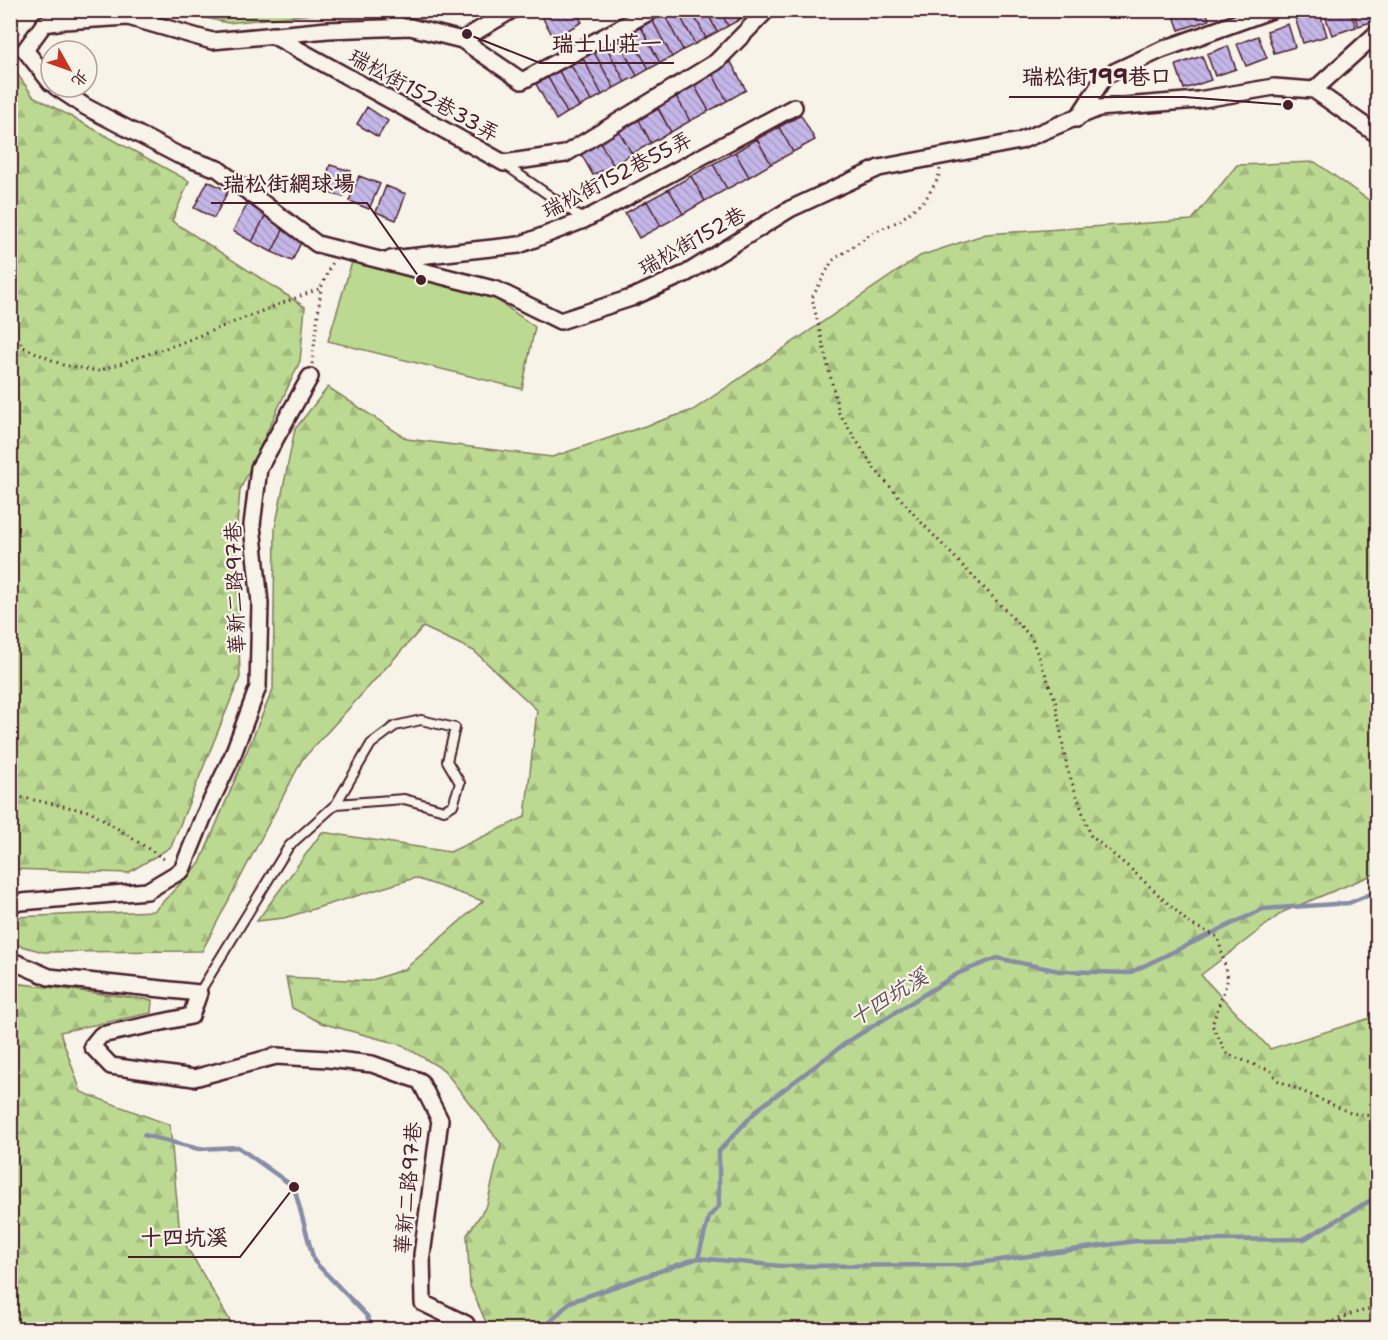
<svg xmlns="http://www.w3.org/2000/svg" width="1388" height="1340" viewBox="0 0 1388 1340" font-family="'Shantell Sans','LXGW WenKai TC',sans-serif">
	<defs>
		<pattern id="forest-firs" width="22" height="20" patternUnits="userSpaceOnUse" patternTransform="scale(1.5)"><rect width="22" height="20" fill="#bbd991"/><path d="M5 1l3.5 6h-7zM16 11l3.5 6h-7z" fill="#a2ba7d"/></pattern>
		<pattern id="building-back-hatch" width="6" height="6" patternUnits="userSpaceOnUse" patternTransform="scale(1.5)"><rect width="6" height="6" fill="#c4b6e7"/><path d="M-1 5l2 2M0 0l6 6M5-1l2 2" fill="none" stroke="#aa9cc6"/></pattern>
	</defs>
	<rect width="100%" height="100%" fill="#f7f3e8"/>
	<filter id="ink" filterUnits="userSpaceOnUse"><feTurbulence type="fractalNoise" baseFrequency=".0167" numOctaves="2"/><feDisplacementMap in="SourceGraphic" scale="12" xChannelSelector="R" yChannelSelector="G"/><feConvolveMatrix kernelMatrix="1 2 1 2 8 2 1 2 1" color-interpolation-filters="sRGB"/></filter>
	<g filter="url(#ink)">
		<path fill="url(#forest-firs)" stroke="#827c5e" stroke-width="1.5" d="M239,10h101v1l-112,12 -53,-12h49l10,4z
			M11,65l22,31 156,85 -17,40 133,86 -5,54 -60,129 -4,47 4,140 -69,170 -43,26 -117,-4z
			M1315,162l62,44v667l-94,39 -82,63 69,74 107,-33v313h-888l-19,-43 -3,-51 20,-30 14,-61 -57,-74 -42,-25 -81,-22 -29,-15 -6,-31 83,4 36,-12 78,-68 -68,-23 -131,40 -27,3 65,-89 128,20 75,-35 12,-107 -63,-59 -51,-24 -121,133 -100,191 -159,1 -32,-9v-12l4,-14 139,-6 46,-48 73,-174 2,-161 20,-99 33,-42 79,52 145,18 141,-47 227,-154 66,-22 206,-14 45,-55z
			M10,981l5,2 137,17 -1,13 -91,19 21,60 89,33 10,110 53,91v3h-222z"/>
		<path fill="#bbd991" stroke="#827c5e" stroke-width="1.5" d="M352,262l141,35 42,30 -13,62 -194,-48z"/>
		<g fill="none" stroke-linecap="round" stroke-linejoin="round">
			<path stroke="#878ca7" stroke-width="4.5" d="M144,1135l55,14 39,-2 56,40 20,74 53,55 6,14
				M698,1258l11,-41 10,-11v-55l39,-42 89,-67 112,-69 38,-15 62,13 70,2 134,-64 86,-6 29,-12
				M542,1330l28,-28 128,-44 83,8 183,-1 172,-24 168,-2 74,-43"/>
		</g>
		<path fill="url(#building-back-hatch)" stroke="#4a1f2b" stroke-width="1.5" d="M550,10h25l7,12 -28,16 -13,-23z
			M671,10h6l18,34 -12,6 -19,-36z
			M677,10h14l15,28 -11,6z
			M691,10h15l11,22 -11,6z
			M706,10h14l8,16 -11,6z
			M720,10h14l5,10 -11,6z
			M734,10h15l1,4 -11,6z
			M1172,10h34l3,10 -30,10z
			M1306,10h13l8,26 -24,7 -9,-29z
			M1323,10h27l6,17 -24,8z
			M1353,10h25v10l-20,6z
			M664,14l19,36 -11,7 -20,-37z
			M652,20l20,37 -12,6 -19,-36z
			M1288,24l7,23 -21,6 -7,-22z
			M641,27l19,36 -11,6 -20,-36z
			M629,33l20,36 -12,7 -19,-37z
			M1258,36l9,22 -21,8 -9,-22z
			M618,39l19,37 -12,6 -19,-36z
			M606,46l19,36 -11,6 -20,-36z
			M1228,46l8,23 -21,7 -8,-22z
			M594,52l20,36 -12,7 -19,-37z
			M1202,56l9,24 -27,9 -8,-24z
			M583,58l19,37 -11,6 -20,-36z
			M731,62l15,28 -19,11 -15,-28z
			M571,65l20,36 -12,6 -20,-36z
			M559,71l20,36 -12,6 -19,-36z
			M712,73l15,28 -18,10 -16,-28z
			M548,77l19,36 -11,7 -20,-36z
			M693,83l16,28 -19,10 -15,-27z
			M675,94l15,27 -19,11 -15,-28z
			M367,107l21,14 -10,16 -21,-13z
			M658,109l13,23 -20,11 -12,-23z
			M801,115l14,25 -22,12 -14,-25z
			M639,120l12,23 -19,11 -13,-23z
			M779,127l14,25 -22,12 -14,-25z
			M619,131l13,23 -19,11 -13,-23z
			M757,139l14,25 -22,13 -14,-25z
			M600,142l13,23 -20,10 -13,-23z
			M735,152l14,25 -22,12 -14,-25z
			M713,164l14,25 -22,12 -14,-25z
			M330,165l21,6 -8,26 -21,-6z
			M359,176l21,8 -11,25 -20,-8z
			M691,176l14,25 -22,13 -14,-25z
			M208,181l20,10 -14,27 -20,-10z
			M386,186l20,8 -10,26 -20,-8z
			M669,189l14,25 -22,12 -14,-25z
			M647,201l14,25 -22,12 -14,-25z
			M248,203l19,9 -15,30 -19,-11z
			M267,212l20,10 -15,30 -20,-10z
			M287,222l19,10 -14,29 -20,-9z"/>
		<g fill="none" stroke-linecap="round" stroke-linejoin="round">
			<defs>
				<path id="lane" d="M379,10l27,15
					M504,164l79,55
					M199,993l90,-147 47,-42 35,-60 24,-18 26,-6 34,8 -8,33 13,22 -7,22 -9,5 -40,-11 -68,5"/>
				<path id="street" d="M272,35l232,128 61,-9 151,-92 51,-52
					M462,40l60,41 131,-71
					M51,83l-26,-33 19,-26 20,-3 64,-4 84,24 116,-11 82,-3 52,13 50,-30
					M56,87l30,20 92,48 40,14 99,75 180,46 63,31 71,-23 56,-25 103,-64 89,-41 141,-27 79,-33 99,-8 76,-13 40,3
					M1314,90l64,-58
					M1314,90l64,45
					M1077,119l28,-43 56,-26 111,-40
					M391,259l128,-14 65,-25 210,-113
					M10,903l137,-12 35,-21 21,-52 29,-61 26,-70 2,-84 -8,-78 7,-57 51,-91
					M10,960l39,17 150,16 -8,23 -90,19 -9,11 19,20 83,12 82,-22 52,3 44,5 48,17 20,39 -18,135 1,48 43,21 1,6"/>
			</defs>
			<use href="#lane" stroke="#4a1f2b" stroke-width="12"/>
			<use href="#street" stroke="#4a1f2b" stroke-width="20"/>
			<path stroke="#4a1f2b" stroke-width="3" stroke-dasharray="1.5 4.5" stroke-linecap="butt" d="M10,23l10,11
				M940,169l-2,10 -13,21 -26,21 -27,12 -40,28 -20,37 27,115 35,55 45,52 112,117 24,62 12,69 24,68 41,34 58,54 28,13 10,42 -16,46 15,29 44,17 6,9 74,33 27,4
				M10,321l13,26 40,18 35,6 80,-27 143,-56 11,-26
				M312,364l9,-76
				M10,795l82,17 75,49
				M1311,1330l40,-16 27,-7"/>
			<use href="#lane" stroke="#f7f3e8" stroke-width="8"/>
			<use href="#street" stroke="#f7f3e8" stroke-width="15"/>
		</g>
	</g>
	<g text-anchor="middle" stroke-width="4.5" stroke-linejoin="round" paint-order="stroke">
		<g font-size="21" fill="#4a1f2b" stroke="#f7f3e8">
			<text transform="translate(424 95) rotate(29)" y="7">瑞松街152巷33弄</text>
			<text transform="translate(617 175) rotate(-27)" y="7">瑞松街152巷55弄</text>
			<text transform="translate(692 241) rotate(-29)" y="7">瑞松街152巷</text>
			<text transform="translate(235 588) rotate(-92)" y="7">華新二路97巷</text>
			<text transform="translate(408 1188) rotate(-85)" y="7">華新二路97巷</text>
		</g>
		<g font-size="22" font-style="italic" fill="#644c5e" stroke="#f7f3e8">
			<text transform="translate(888 997) rotate(-32)" y="8">十四坑溪</text>
		</g>
	</g>
	<path fill="none" stroke="#4a1f2b" stroke-width="2" d="M467 34L540 63H674M1288 105L1184 97H1009M421 280L367 203H211M294 1187L240 1257H128"/>
	<g fill="#4a1f2b" stroke="#f7f3e8" stroke-width="2">
		<circle cx="467" cy="34" r="6"/>
		<circle cx="1288" cy="105" r="6"/>
		<circle cx="421" cy="280" r="6"/>
		<circle cx="294" cy="1187" r="6"/>
	</g>
	<g font-size="22" text-anchor="middle" font-weight="bold" fill="#4a1f2b" stroke="#f7f3e8" stroke-width="4.5" stroke-linejoin="round" paint-order="stroke">
		<text x="607" y="51">瑞士山莊一</text>
		<text x="1097" y="84">瑞松街199巷口</text>
		<text x="289" y="191">瑞松街網球場</text>
		<text x="184" y="1245">十四坑溪</text>
	</g>
	<rect width="1388" height="1340" fill="none" stroke="#f7f3e8" stroke-width="36"/>
	<rect x="18" y="18" width="1352" height="1304" fill="none" stroke="#4a1f2b" stroke-width="2" filter="url(#ink)"/>
	<g transform="translate(69 69) rotate(130)"><circle r="28" fill="#f7f3e8" stroke="#b29e9c" stroke-width="1.5"/>
	<path d="M0-4.5L10 22L0 15L-10 22Z" fill="#c8321e"/>
	<text y="-9" font-size="16" font-weight="bold" text-anchor="middle" fill="#4a1f2b">北</text>
	</g>
</svg>
